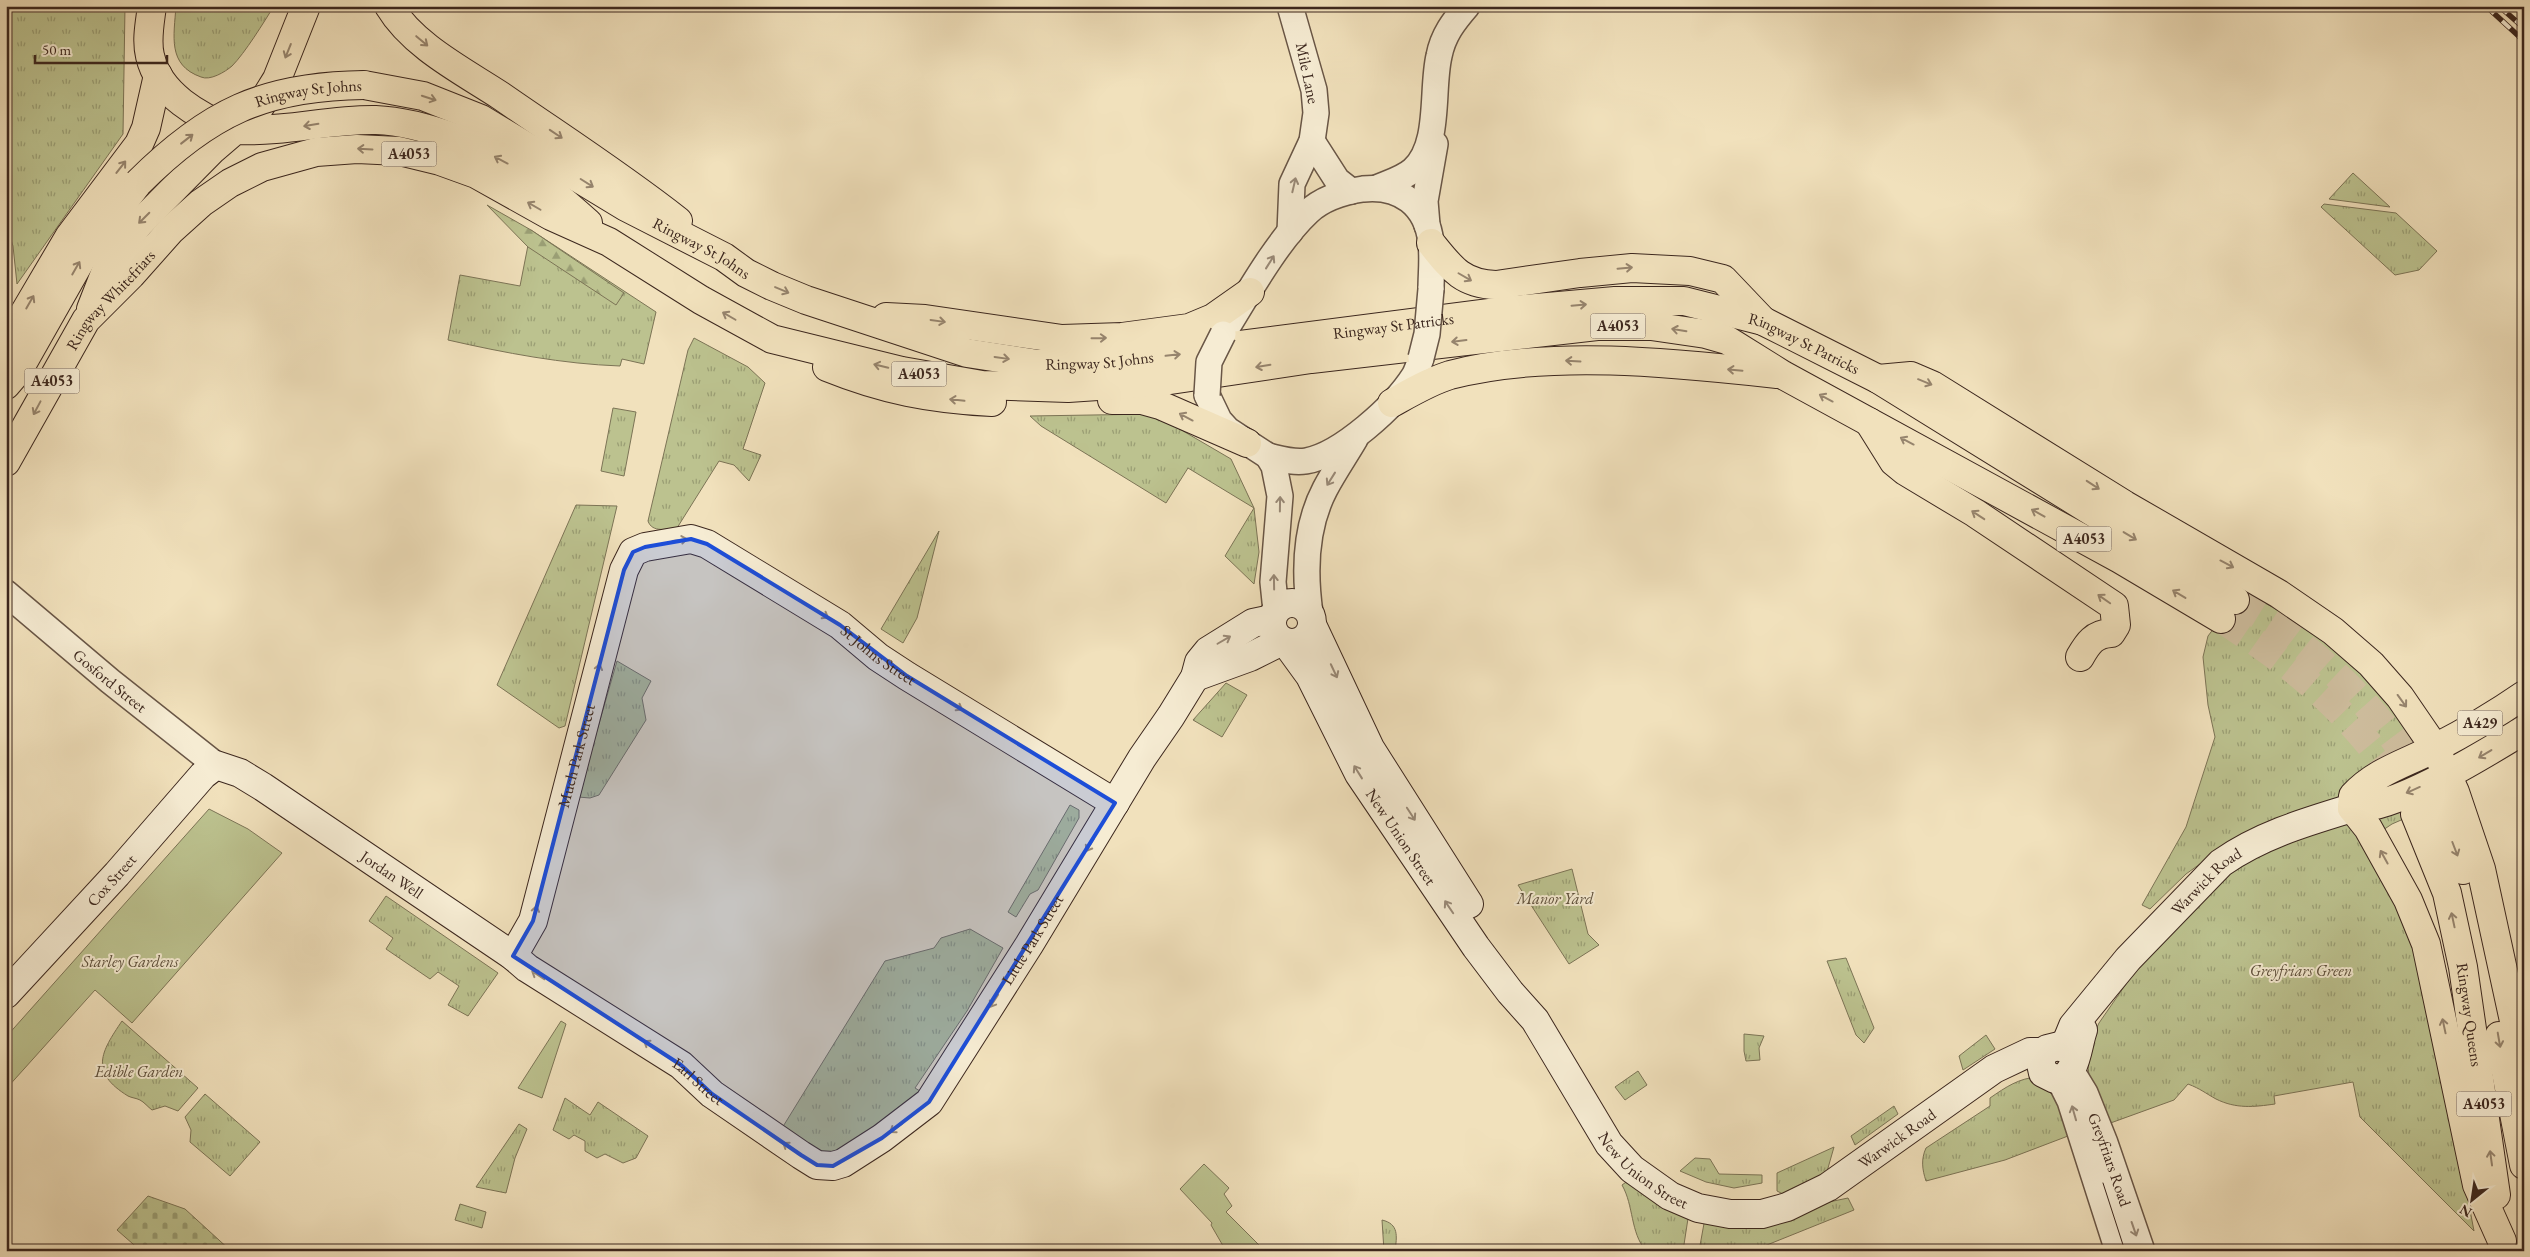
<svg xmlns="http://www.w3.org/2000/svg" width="2530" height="1257" viewBox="0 0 2530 1257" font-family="'EB Garamond',serif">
	<defs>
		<pattern id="grass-tufts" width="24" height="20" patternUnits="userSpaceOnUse" patternTransform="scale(1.25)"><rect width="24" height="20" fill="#bcc28f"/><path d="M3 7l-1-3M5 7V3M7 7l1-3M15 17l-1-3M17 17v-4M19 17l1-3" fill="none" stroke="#9a9e74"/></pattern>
		<pattern id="forest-firs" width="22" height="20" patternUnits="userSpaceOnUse" patternTransform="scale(1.25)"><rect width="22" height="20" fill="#bcc28f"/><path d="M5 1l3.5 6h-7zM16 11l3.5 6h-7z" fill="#9a9e74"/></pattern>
		<pattern id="cemetery-stones" width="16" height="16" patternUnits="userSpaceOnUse" patternTransform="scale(1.25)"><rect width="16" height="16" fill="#bcc28f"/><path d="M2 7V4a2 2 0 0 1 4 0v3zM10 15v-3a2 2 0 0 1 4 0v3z" fill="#9a9e74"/></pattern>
	</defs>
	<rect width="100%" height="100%" fill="#f1e1bc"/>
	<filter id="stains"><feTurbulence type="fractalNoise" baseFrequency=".004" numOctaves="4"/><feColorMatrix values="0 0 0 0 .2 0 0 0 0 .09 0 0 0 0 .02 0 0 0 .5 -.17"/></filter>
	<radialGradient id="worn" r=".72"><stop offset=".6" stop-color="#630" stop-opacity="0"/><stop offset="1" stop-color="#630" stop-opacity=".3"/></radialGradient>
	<path fill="url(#grass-tufts)" stroke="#7c7456" d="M6,6h119l-2,128 -106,150 -4,-38 -7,-22z
		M176,6h98c-10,16 -29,47 -42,60 -7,6 -22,15 -31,11 -34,-12 -27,-41 -25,-71z
		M2353,173l37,34 -61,-8z
		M2324,204l72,9 41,38 -18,19 -24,5 -74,-68z
		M531,230l125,82 -12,52 -22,-5 -2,7c-57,-2 -115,-13 -172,-26l12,-65 60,11z
		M694,338l54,29 17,16 -22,66 18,6 -12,26 -15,-16 -15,-4 -42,67c-10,1 -25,5 -29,-7l40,-171z
		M613,408l23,4 -12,64 -23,-5z
		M1154,414l77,45 23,49 5,44 -5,32 -29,-28 29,-48 -66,-40 -22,35 -125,-77 -11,-10z
		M576,505l41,1 -52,220 -6,2 -62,-43z
		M939,531l-22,87 -14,25 -22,-14z
		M2243,590l68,40 53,44 55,67 30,58 -57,25 -21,14 51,120 52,273 -114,-114 -7,-35 -79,14 1,8c-21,3 -39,5 -59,-5 -11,-6 -15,-10 -28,-15l-14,16 -69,25c-15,-39 -26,-62 -6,-102l119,-172 -32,23 -36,35 -8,-4 44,-78 29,-90 -7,-32 -5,-48 5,-21z
		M617,661l34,20 -9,17 4,22 -47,75 -9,3 -12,-1z
		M1226,683l21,12 -25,42 -29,-17z
		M1070,805l9,5v8l-41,72 -8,4 -14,23 -8,-5z
		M1572,869l16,65 11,11 -30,19 -51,-79z
		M386,896l112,77 -30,43 -20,-11 11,-19 -21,-14 -8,7 -44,-30 7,-11 -24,-17z
		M970,929l33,19 -36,63 -52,77 10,6 -90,62 -24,-4 -32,-19 106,-172 49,-13 7,-10z
		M1846,958l28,70 -10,15 -8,-8 -29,-74z
		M122,1021l76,67 -20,23 -13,-5 -13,4c-4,-3 -8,-8 -12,-10 -4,-2 -8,-2 -12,-4 -39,-24 -27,-44 -6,-75z
		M1744,1034l20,2 -5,12 1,12 -14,1 -2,-10z
		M1986,1035l9,14 -32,21 -4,-14z
		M1638,1071l9,14 -22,15 -10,-13z
		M2038,1077l7,2 31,45 -11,3 3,9 -63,24 -79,21c-4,-12 -5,-22 0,-33l64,-42v-8c16,-11 29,-20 48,-21z
		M205,1094l55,48 -30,34 -40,-34 1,-12 -6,-13z
		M565,1098l25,17 8,-13 50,34 -12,22 -13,5 -18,-9 -8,4 -12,-7v-10l-11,-6 -5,4 -16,-9z
		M1894,1106l4,8 -43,31 -4,-9z
		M519,1124l8,5 -12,29 -9,35 -30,-6z
		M1834,1147l-10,35 -37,14 -10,-5v-18z
		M1695,1158l15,1 9,15 43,1v8l-28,5 -28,-6 -26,-11z
		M1629,1180l60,32 -6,39h-37c-16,-19 -12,-45 -24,-66z
		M1848,1198l6,12 -102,41h-53l6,-33 119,-15z
		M460,1204l26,8 -4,16 -27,-8z
		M1382,1220c17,4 15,16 13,31h-11z"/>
	<path fill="url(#forest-firs)" stroke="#7c7456" d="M487,205l44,25 93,63 -8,12 -88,-58z"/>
	<path fill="url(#cemetery-stones)" stroke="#7c7456" d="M148,1196l37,13 46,42h-90l-24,-21z"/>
	<path fill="#bcc28f" stroke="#7c7456" d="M209,809l39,20 34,24 -150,170 -37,-33 -89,99v-52z
		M561,1021l5,3 -24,74 -24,-10z
		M1204,1164l25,24 -5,6 8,12 -6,6 36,36 -6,3h-30l-15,-26 1,-2 -32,-34z"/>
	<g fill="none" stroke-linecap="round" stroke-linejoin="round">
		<path stroke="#cdbc9c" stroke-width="28" stroke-dasharray="28 14" stroke-linecap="butt" d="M2235,600c16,11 33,20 48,31 63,46 117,104 151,174
			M2221,619c68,43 121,86 169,152 9,14 17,29 25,43"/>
		<defs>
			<g id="tertiary">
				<path d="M1312,141l25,39 14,11"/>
				<path d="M1379,187c12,-5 25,-9 34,-17 28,-25 18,-80 26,-114 4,-21 15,-35 28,-50"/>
				<path d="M1427,225l-2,-24 10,-57"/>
				<path d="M1290,232l2,-48 20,-43 4,-28 -2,-23 -24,-84"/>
				<path d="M1223,334c23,-37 54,-93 85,-122 15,-14 35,-20 55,-23 37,-4 64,16 68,54 2,15 0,31 0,46"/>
				<path d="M1207,395l12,25 9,10 40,26 6,10 6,30 -7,86 3,29"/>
				<path d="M1268,456c13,3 25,7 38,5 35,-6 89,-55 108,-85 3,-5 5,-12 7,-18"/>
				<path id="s1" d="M6,593l104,88 106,84"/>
				<path d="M1310,613c-6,-42 -5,-86 15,-124 9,-17 20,-33 30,-50"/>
				<path id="s2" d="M2071,1070l14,23 20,50 37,108"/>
				<path d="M2059,1079l11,22 48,150"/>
			</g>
			<g id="secondary">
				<circle cx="1292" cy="623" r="20"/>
				<path d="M1313,627l57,121 99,156"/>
				<path id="s3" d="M1286,643l24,33 49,98 117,173 34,45 25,28 74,124 23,25 38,27 28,12 32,6h32l25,-7 41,-20 166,-118 36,-17h14"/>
				<path d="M1195,677l55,-20 32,-16"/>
				<path id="s4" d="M513,956l20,-35 91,-351 9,-18 12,-5 46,-8 16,5 133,81 38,32 29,19 208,127"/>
				<path id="s5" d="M6,994l111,-120 86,-99 13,-10 24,8 23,14 250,169 14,12 154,97 31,29 89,61 16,10 16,1 10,-3 39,-25 47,-36 100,-157 113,-187 29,-42 24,-39 4,-15 9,-11 45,-28 19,-4"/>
				<path d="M2059,1046l-12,3 -7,10 3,14 12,6c22,0 22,-33 28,-49"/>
				<path id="s6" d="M2064,1048l9,-22 55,-67 93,-96c40,-28 85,-41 131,-55"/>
			</g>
			<path id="primary" d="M2524,695c-29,20 -58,37 -89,53 -28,15 -59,23 -82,48l-1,12c42,3 134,-55 172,-78"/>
			<g id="trunk">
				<path d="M152,6c-2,16 -6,34 -2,50 9,39 49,60 83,75"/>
				<path d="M389,6c24,40 74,65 112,90 59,41 120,80 177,125"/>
				<path id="s7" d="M364,85l59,11 58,23 145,88 98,50 22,16 26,13 34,14 161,53 71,11 69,-2 406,-52 102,-9h69l79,20 115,58 357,221"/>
				<path d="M256,113l21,-34 29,-73"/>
				<path d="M1431,243c20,25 31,41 65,42l84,-12 52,-5 58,3 33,8 40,42"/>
				<path d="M91,309l16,-41 31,-43 75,-76 21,-18 6,-1c46,2 90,-11 136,-10 47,2 115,28 153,55 21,14 40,31 59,48"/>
				<path d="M886,317l39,2 137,20 60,-2 67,-9 24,-10 37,-26"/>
				<path d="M6,344l63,-107 70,-93 7,-16 12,-53"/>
				<path d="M827,367c57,23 104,32 165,35"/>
				<path d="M1878,379l33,-3 21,9 193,120 154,89 54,37 38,33 29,33 35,51 20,44 26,77 43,198"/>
				<path d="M6,385l12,-14 68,-120 52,-68"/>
				<path d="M1112,400h30l18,5 87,38"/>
				<path d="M1392,403c18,-10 38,-22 58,-28 100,-26 225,-12 327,-1"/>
				<path d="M1869,422l25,40 11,9 70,42 139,93 2,19 -5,8c-17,1 -23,10 -31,24"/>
				<path id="s8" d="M6,462l80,-142 45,-45 40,-45 30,-27 29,-20 32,-16 54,-15 41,-3 42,2 41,10 36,13 75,42 58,26 92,58 71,39 130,32 80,14 86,3 89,-6 154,-23 286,-33h54l55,8 21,6 56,35 337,184 101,60"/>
				<path d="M2434,805l17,36 12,29"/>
				<path d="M2352,808l16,20 40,72 18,44 51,241 25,56"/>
				<path id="s9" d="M2415,814l32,79 16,74 33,228"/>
				<path d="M2499,1036l25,129"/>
			</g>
		</defs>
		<use href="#tertiary" stroke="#695646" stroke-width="28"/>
		<use href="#secondary" stroke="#3c271e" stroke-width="30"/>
		<use href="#primary" stroke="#3c271e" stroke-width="30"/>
		<use href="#trunk" stroke="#3c271e" stroke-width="30"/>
		<use href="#tertiary" stroke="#f6ecd3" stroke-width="25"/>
		<use href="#secondary" stroke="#f6ecd3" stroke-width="28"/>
		<use href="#primary" stroke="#f1e1bc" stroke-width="28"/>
		<use href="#trunk" stroke="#f1e1bc" stroke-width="28"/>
		<path stroke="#3c271e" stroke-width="1" d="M2103,1183l22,68"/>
		<defs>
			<path id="rail" d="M2486,6l38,35
				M2499,6l25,22"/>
		</defs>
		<use href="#rail" stroke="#3c271e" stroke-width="5.5"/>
		<use href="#rail" stroke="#f6ecd3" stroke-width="4" stroke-dasharray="11" stroke-linecap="butt"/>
		<defs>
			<path id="tertiary-bridge" d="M1421,358l6,-24 4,-45
				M1207,395l2,-33 14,-28"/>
			<g id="trunk-bridge">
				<path id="s10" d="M138,183c70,-70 126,-97 226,-98"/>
			</g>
		</defs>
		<use href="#tertiary-bridge" stroke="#695646" stroke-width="28" stroke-linecap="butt"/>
		<use href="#trunk-bridge" stroke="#3c271e" stroke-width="30" stroke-linecap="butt"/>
		<use href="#tertiary-bridge" stroke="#f6ecd3" stroke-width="25"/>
		<use href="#trunk-bridge" stroke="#f1e1bc" stroke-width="28"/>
	</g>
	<defs><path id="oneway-shaft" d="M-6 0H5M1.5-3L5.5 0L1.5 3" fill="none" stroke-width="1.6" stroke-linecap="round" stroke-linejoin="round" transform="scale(1.25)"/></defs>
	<g stroke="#96846d">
		<use href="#oneway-shaft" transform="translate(422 41) rotate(40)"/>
		<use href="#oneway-shaft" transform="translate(288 51) rotate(112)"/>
		<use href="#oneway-shaft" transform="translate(429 98) rotate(18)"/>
		<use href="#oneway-shaft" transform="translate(311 125) rotate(171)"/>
		<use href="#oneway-shaft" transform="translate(556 134) rotate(34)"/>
		<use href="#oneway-shaft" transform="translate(187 139) rotate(-38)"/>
		<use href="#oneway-shaft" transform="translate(365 149) rotate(-177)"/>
		<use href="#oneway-shaft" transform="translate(501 160) rotate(-152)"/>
		<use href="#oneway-shaft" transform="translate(121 167) rotate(-52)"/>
		<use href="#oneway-shaft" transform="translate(587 183) rotate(32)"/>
		<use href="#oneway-shaft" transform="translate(534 206) rotate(-150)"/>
		<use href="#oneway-shaft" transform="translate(144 218) rotate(135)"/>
		<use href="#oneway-shaft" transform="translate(76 268) rotate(-60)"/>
		<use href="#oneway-shaft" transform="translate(1625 268) rotate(-5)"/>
		<use href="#oneway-shaft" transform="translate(1465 277) rotate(30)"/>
		<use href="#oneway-shaft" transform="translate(782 290) rotate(23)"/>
		<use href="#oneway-shaft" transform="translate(30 302) rotate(-60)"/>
		<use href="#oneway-shaft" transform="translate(1579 305) rotate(-5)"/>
		<use href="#oneway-shaft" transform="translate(729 316) rotate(-150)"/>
		<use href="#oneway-shaft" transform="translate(938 321) rotate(8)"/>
		<use href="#oneway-shaft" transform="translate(1679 330) rotate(-171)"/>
		<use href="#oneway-shaft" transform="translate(1099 338) rotate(-1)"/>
		<use href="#oneway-shaft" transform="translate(1459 341) rotate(173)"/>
		<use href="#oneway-shaft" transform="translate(1173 355) rotate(-6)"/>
		<use href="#oneway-shaft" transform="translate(1002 358) rotate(8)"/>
		<use href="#oneway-shaft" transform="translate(1573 361) rotate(-177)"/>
		<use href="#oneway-shaft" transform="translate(881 366) rotate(-166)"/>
		<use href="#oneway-shaft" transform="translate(1263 366) rotate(171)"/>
		<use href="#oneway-shaft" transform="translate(1735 370) rotate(-175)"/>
		<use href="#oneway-shaft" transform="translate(1925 382) rotate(22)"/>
		<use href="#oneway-shaft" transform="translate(1826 398) rotate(-152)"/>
		<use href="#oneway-shaft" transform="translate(957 400) rotate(-174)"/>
		<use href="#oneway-shaft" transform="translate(37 408) rotate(118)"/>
		<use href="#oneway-shaft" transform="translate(1186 417) rotate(-152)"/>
		<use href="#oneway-shaft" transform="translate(1907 441) rotate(-152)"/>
		<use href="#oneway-shaft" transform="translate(2093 485) rotate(33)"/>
		<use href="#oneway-shaft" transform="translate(2038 513) rotate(-151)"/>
		<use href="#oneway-shaft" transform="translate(1978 515) rotate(-147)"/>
		<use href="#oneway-shaft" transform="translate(2130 536) rotate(31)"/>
		<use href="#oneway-shaft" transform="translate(2227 564) rotate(28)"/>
		<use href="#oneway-shaft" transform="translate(2179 594) rotate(-149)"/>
		<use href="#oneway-shaft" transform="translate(2104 599) rotate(-145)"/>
		<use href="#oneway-shaft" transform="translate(2402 701) rotate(54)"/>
		<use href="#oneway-shaft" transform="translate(2485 754) rotate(149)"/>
		<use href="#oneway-shaft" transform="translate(2413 790) rotate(156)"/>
		<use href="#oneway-shaft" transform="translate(2455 849) rotate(69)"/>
		<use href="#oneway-shaft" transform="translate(2384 857) rotate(-119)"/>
		<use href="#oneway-shaft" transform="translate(2453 920) rotate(-102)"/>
		<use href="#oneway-shaft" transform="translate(2444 1026) rotate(-102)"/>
		<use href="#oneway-shaft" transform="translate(2499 1040) rotate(80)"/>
		<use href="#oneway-shaft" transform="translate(2491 1158) rotate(-98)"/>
	</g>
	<g stroke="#998a78">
		<use href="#oneway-shaft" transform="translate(1294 185) rotate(-77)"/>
		<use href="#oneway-shaft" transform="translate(1270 262) rotate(-58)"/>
		<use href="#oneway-shaft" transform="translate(1331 479) rotate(122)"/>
		<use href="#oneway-shaft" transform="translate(1280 504) rotate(-89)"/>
		<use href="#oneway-shaft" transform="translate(680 540) rotate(-8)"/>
		<use href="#oneway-shaft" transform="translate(1274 582) rotate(-91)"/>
		<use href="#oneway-shaft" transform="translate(822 614) rotate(31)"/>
		<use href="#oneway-shaft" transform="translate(1224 640) rotate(-30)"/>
		<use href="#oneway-shaft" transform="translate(598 671) rotate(-76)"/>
		<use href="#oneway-shaft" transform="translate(1334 671) rotate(65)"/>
		<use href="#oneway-shaft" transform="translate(956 706) rotate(31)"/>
		<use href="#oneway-shaft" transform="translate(1358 772) rotate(-122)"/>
		<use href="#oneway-shaft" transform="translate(1411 814) rotate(57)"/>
		<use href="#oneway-shaft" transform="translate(1090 845) rotate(121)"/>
		<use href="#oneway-shaft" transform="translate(1449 907) rotate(-124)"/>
		<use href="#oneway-shaft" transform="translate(535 913) rotate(-78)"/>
		<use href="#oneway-shaft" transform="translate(538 975) rotate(-147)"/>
		<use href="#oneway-shaft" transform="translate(994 1001) rotate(123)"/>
		<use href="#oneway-shaft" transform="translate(650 1045) rotate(-147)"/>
		<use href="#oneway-shaft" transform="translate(2074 1113) rotate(-106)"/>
		<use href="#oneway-shaft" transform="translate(896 1128) rotate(145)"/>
		<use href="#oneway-shaft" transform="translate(789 1147) rotate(-145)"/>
		<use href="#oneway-shaft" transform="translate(2134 1229) rotate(71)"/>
	</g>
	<path fill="#1d4ed8" fill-opacity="0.2" stroke="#1d4ed8" stroke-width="4" stroke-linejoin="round" d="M691,539l16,5 133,81 67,51 208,127 -186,299 -47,36 -49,28 -16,-1 -16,-10 -89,-61 -31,-29 -168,-109 20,-35 91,-351 9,-18 12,-5z"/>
	<g text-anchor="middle" stroke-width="4" stroke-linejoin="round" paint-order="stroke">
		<g fill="#f6ecd3" stroke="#746254" stroke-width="1">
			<rect x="381.5" y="141.5" width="55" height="25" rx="4"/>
			<rect x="1590.5" y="313.5" width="55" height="25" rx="4"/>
			<rect x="891.5" y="361.5" width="55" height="25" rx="4"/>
			<rect x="24.5" y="368.5" width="55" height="25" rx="4"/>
			<rect x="2056.5" y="526.5" width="55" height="25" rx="4"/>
			<rect x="2457.5" y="710.5" width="45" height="25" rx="4"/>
			<rect x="2456.5" y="1091.5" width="55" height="25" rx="4"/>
		</g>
		<g font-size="15" font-weight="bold" fill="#3c271e">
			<text x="409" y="159">A4053</text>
			<text x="1618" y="331">A4053</text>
			<text x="919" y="379">A4053</text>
			<text x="52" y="386">A4053</text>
			<text x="2084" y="544">A4053</text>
			<text x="2480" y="728">A429</text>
			<text x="2484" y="1109">A4053</text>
		</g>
		<g font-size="16" fill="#3c271e" stroke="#f6ecd3">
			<text transform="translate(1308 73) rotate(78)" y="6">Mile Lane</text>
			<text dy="6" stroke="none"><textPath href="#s10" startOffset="198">Ringway St Johns</textPath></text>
			<text dy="6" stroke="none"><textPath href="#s7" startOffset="378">Ringway St Johns</textPath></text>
			<text dy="6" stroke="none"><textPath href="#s8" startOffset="194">Ringway Whitefriars</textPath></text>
			<text dy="6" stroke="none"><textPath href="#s7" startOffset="1094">Ringway St Patricks</textPath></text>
			<text dy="6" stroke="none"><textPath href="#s7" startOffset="1514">Ringway St Patricks</textPath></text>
			<text dy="6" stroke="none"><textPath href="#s7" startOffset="798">Ringway St Johns</textPath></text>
			<text dy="6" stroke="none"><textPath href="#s4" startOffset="704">St Johns Street</textPath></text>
			<text dy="6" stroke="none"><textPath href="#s1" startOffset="136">Gosford Street</textPath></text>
			<text dy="6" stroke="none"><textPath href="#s4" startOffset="211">Much Park Street</textPath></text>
			<text dy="6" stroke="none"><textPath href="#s3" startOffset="226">New Union Street</textPath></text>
			<text dy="6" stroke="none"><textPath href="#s5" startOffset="519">Jordan Well</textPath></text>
			<text dy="6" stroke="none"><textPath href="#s5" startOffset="155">Cox Street</textPath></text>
			<text dy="6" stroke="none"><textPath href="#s6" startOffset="221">Warwick Road</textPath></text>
			<text dy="6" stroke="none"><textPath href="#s5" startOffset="1359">Little Park Street</textPath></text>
			<text dy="6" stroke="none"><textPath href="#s9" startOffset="209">Ringway Queens</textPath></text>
			<text dy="6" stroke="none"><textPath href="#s5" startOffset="889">Earl Street</textPath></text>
			<text dy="6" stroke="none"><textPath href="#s3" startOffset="929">Warwick Road</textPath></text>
			<text dy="6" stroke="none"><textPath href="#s2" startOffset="98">Greyfriars Road</textPath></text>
			<text dy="6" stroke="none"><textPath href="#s3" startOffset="641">New Union Street</textPath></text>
		</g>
		<g font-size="16" font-style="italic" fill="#5c4e3a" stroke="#f6ecd3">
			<text x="1555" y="904">Manor Yard</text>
			<text x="130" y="967">Starley Gardens</text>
			<text x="2301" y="976">Greyfriars Green</text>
			<text x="139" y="1077">Edible Garden</text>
		</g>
	</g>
	<rect width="2530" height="1257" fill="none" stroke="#f1e1bc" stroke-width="25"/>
	<rect x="8" y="8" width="2515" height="1242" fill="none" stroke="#3c271e" stroke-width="2.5"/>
	<rect x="12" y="12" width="2505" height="1232" fill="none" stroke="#3c271e"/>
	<g transform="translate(2472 1200) rotate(210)" stroke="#f6ecd3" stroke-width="4" paint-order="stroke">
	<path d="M0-4L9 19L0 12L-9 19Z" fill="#3c271e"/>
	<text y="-8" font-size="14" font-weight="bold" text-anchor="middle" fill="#3c271e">N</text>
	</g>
	<path d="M35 55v8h132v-8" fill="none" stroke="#3c271e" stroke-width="2.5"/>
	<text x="42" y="55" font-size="15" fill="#3c271e" stroke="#f6ecd3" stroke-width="4" paint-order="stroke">50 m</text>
	<rect width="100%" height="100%" filter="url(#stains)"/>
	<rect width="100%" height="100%" fill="url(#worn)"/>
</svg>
